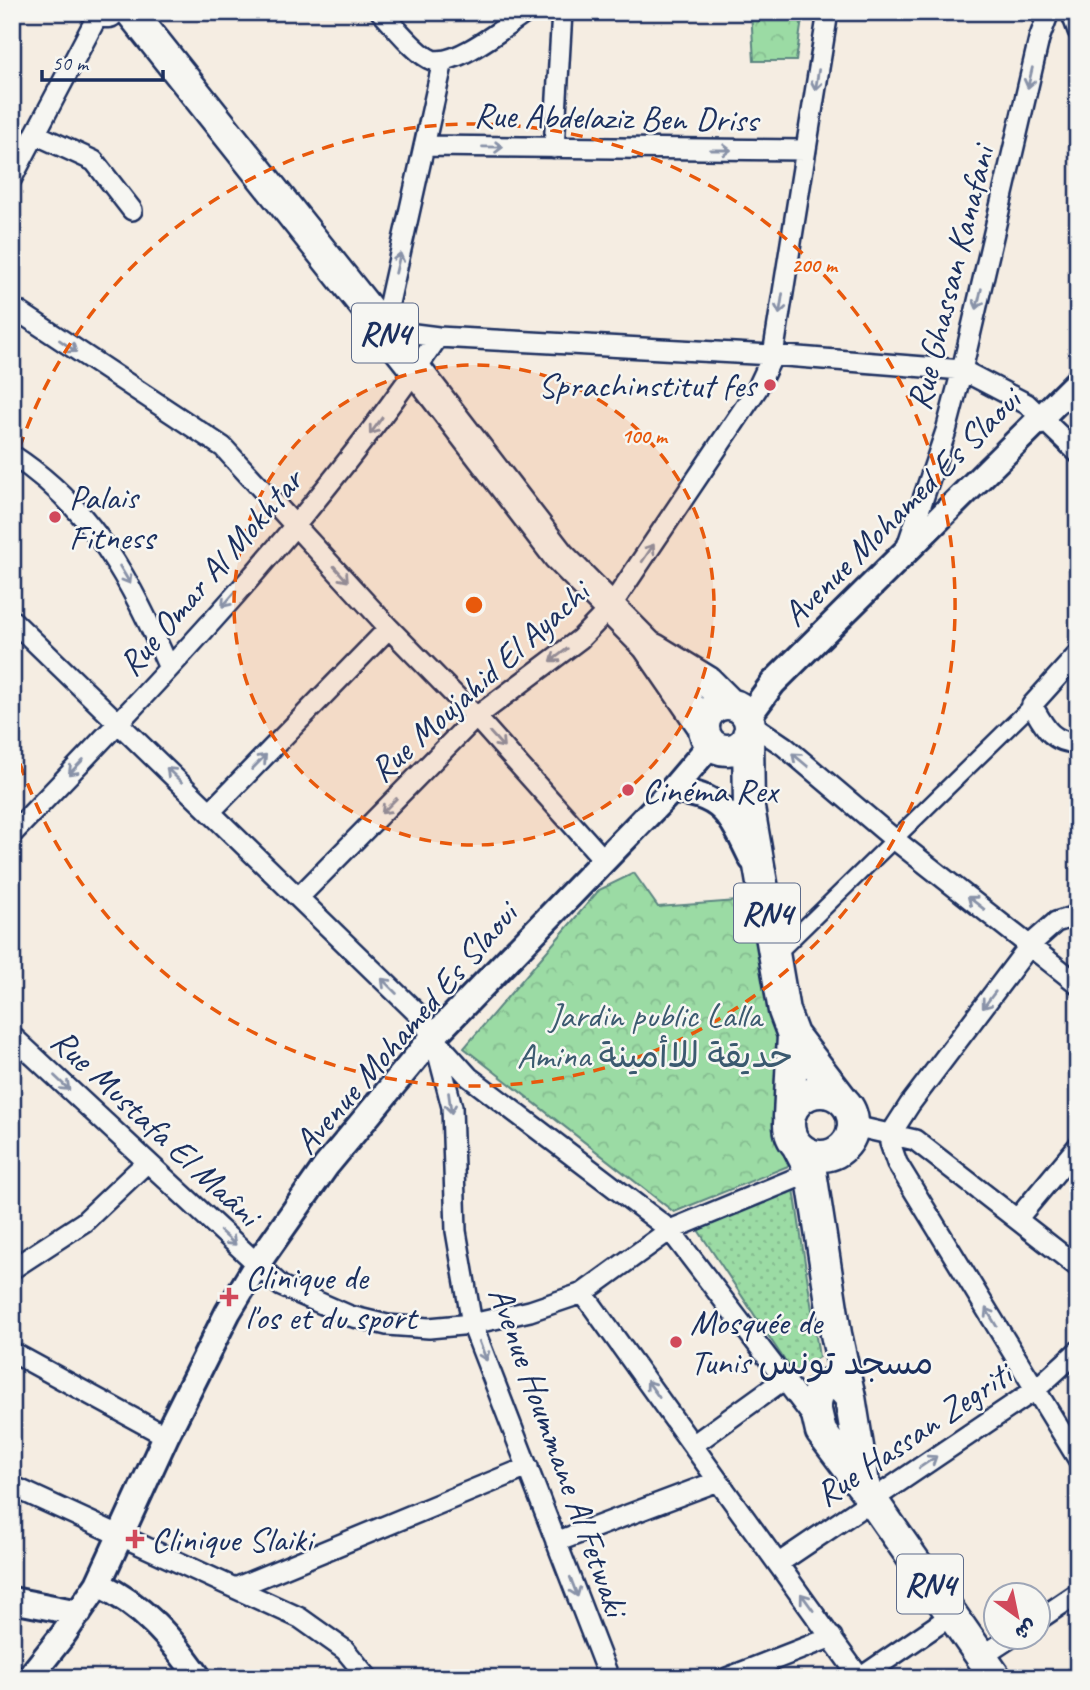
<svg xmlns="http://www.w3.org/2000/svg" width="1090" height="1690" viewBox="0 0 1090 1690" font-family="Caveat,'Playpen Sans Arabic',sans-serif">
	<defs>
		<pattern id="forest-crowns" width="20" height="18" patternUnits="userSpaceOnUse" patternTransform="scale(1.75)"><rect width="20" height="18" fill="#9bdba4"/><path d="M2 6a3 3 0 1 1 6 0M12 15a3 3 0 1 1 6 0" fill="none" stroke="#85bc90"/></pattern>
		<pattern id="garden-dots" width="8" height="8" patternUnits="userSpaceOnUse" patternTransform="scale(1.75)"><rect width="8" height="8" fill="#9bdba4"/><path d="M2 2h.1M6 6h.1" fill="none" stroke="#85bc90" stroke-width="1.8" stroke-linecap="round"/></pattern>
	</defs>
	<rect width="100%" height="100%" fill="#f5ede2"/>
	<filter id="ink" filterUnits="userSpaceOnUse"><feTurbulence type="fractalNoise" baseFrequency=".0143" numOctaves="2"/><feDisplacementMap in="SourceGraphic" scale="14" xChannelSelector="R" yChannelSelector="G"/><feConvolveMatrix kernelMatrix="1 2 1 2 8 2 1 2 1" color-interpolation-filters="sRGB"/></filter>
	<g filter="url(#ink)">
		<path fill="url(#forest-crowns)" stroke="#5b8581" stroke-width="2" d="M751,12h52l-7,49h-42z
			M634,873l24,34 92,-7 33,111 5,155 -114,46 -210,-164 135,-158z"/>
		<path fill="url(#garden-dots)" stroke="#5b8581" stroke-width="2" d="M794,1189l25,168 -26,16 -95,-143z"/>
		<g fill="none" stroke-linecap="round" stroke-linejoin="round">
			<defs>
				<path id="pedestrian" d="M775,956l257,-251"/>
				<path id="minor" d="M381,12c12,12 36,43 51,48 24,7 75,-35 95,-48
					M1071,12l7,19
					M443,61l-60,269 55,7 335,18 189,15 65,34 51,49
					M35,134l59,27 38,49
					M425,146l381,4
					M554,148l8,-136
					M12,178l87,-165
					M12,307l211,140 166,181 87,89 128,143
					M12,455c82,53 119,127 157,213
					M905,552l41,-121 16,-61 77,-331 10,-27
					M12,620l406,394 15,23 36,40 201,153 146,191
					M1078,654l-46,51c12,21 19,38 46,38
					M750,723l34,23 110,93 184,145
					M211,811l178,-183
					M12,834c151,-157 304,-316 426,-497
					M299,897l177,-180 104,-78 29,-30 148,-220 16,-34 55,-343
					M1078,915l-22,7 -26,23 -120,159 -18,28 -2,11 7,20 181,296
					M12,1036l269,250 69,30 37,9 42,3 43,-4 58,-13 53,-18 87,-63 141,-58
					M435,1042l17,65 4,124 16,93 137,354
					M854,1126l61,14 163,127
					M1018,1218l60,-72
					M12,1269l72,-47 62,-59
					M583,1293l277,385
					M12,1352l154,84
					M693,1445l90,-65
					M12,1486l288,132 45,32 23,28
					M556,1542l162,-61
					M779,1563l256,-173 43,-39
					M235,1588l293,-121
					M1038,1620l40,-27
					M981,1657l29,-19
					M727,1678l105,-41
					M860,1678l92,-63"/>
				<path id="tertiary" d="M748,717l25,-34 305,-302
					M671,791c51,2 61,26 81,68
					M98,1584c45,21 73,54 101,94
					M12,1600l67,13
					M29,1678l34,-43 35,-51 68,-148 62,-124 29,-48 69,-98 107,-129 238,-246 40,-47"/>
				<path id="primary" d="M98,12h11
					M131,12l285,358 143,186 89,90 55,80
					M654,649l54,33 21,21
					M704 727a23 23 0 1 1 46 0a23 23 0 1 1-46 0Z
					M748,735l1,73 35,203 9,24 49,64
					M789 1124a32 32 0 1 1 64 0a32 32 0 1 1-64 0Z
					M789,1117l4,-82
					M798,1147l13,25 25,162 14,63
					M865,1490l-15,-93 -9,-10 -13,-3 -9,7 -4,15 6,26 44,58 131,188"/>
			</defs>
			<use href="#pedestrian" stroke="#1b2f5e" stroke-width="19"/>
			<use href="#minor" stroke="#1b2f5e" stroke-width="24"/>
			<use href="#tertiary" stroke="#1b2f5e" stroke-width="30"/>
			<use href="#primary" stroke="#1b2f5e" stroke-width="35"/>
			<use href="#pedestrian" stroke="#f6f6f2" stroke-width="14"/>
			<use href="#minor" stroke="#f6f6f2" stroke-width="19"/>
			<use href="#tertiary" stroke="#f6f6f2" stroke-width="24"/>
			<use href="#primary" stroke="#f6f6f2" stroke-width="30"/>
		</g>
		<defs><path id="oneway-shaft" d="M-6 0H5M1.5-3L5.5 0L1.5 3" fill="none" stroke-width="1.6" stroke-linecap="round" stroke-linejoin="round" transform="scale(1.75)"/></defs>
		<g stroke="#8892a8">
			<use href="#oneway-shaft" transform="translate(1030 78) rotate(103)"/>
			<use href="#oneway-shaft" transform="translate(817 80) rotate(99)"/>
			<use href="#oneway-shaft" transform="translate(493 147) rotate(1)"/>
			<use href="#oneway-shaft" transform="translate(721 150)"/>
			<use href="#oneway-shaft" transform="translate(398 263) rotate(-77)"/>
			<use href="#oneway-shaft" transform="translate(979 299) rotate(103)"/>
			<use href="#oneway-shaft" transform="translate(781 304) rotate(99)"/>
			<use href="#oneway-shaft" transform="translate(68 346) rotate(35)"/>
			<use href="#oneway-shaft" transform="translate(376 426) rotate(126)"/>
			<use href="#oneway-shaft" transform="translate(648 553) rotate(-56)"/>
			<use href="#oneway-shaft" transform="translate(341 574) rotate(48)"/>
			<use href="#oneway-shaft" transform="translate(125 575) rotate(59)"/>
			<use href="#oneway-shaft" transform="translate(229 599) rotate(131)"/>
			<use href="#oneway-shaft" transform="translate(559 655) rotate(143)"/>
			<use href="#oneway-shaft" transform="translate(497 740) rotate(48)"/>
			<use href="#oneway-shaft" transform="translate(800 760) rotate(-140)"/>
			<use href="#oneway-shaft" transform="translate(259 762) rotate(-46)"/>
			<use href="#oneway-shaft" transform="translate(76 767) rotate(134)"/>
			<use href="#oneway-shaft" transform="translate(174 775) rotate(-136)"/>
			<use href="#oneway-shaft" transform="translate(389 806) rotate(135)"/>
			<use href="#oneway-shaft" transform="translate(976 903) rotate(-142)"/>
			<use href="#oneway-shaft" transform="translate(389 986) rotate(-135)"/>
			<use href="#oneway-shaft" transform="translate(989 1000) rotate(127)"/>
			<use href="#oneway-shaft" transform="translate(62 1083) rotate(44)"/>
			<use href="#oneway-shaft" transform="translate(450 1103) rotate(82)"/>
			<use href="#oneway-shaft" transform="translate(228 1238) rotate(42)"/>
			<use href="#oneway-shaft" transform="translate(991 1317) rotate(-121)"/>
			<use href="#oneway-shaft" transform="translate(483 1351) rotate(69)"/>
			<use href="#oneway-shaft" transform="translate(653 1389) rotate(-126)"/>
			<use href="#oneway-shaft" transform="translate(928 1462) rotate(-34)"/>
			<use href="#oneway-shaft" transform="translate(574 1587) rotate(69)"/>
			<use href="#oneway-shaft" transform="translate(807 1602) rotate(-126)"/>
		</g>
	</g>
	<circle cx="474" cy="605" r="240" fill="#e8590c" fill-opacity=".12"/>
	<g fill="none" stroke="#e8590c" stroke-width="3.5" stroke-dasharray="12 9">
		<circle cx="474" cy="605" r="240"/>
		<path d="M13 468A481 481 0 1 1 13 742"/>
	</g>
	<g fill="#d1495b" stroke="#f6f6f2" stroke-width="2.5">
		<circle cx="770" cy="385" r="7"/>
		<circle cx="55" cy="517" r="7"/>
		<circle cx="628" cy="790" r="7"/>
		<path d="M225.5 1286.5h7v7h7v7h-7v7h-7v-7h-7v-7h7z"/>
		<circle cx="676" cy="1342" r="7"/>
		<path d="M131.5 1528.5h7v7h7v7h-7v7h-7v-7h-7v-7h7z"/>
	</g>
	<g text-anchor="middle" stroke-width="5" stroke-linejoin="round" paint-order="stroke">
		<g fill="#f6f6f2" stroke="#5d6b8a" stroke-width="2">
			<rect x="352" y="303.5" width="66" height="59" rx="5"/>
			<rect x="734" y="883.5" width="66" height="59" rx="5"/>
			<rect x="897" y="1554.5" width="66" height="59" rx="5"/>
		</g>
		<g font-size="33" font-weight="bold" fill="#1b2f5e">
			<text x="385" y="345">RN4</text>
			<text x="767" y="925">RN4</text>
			<text x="930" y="1596">RN4</text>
		</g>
		<g font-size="35" fill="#1b2f5e" stroke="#f6f6f2">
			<text transform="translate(616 117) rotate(1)" y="12">Rue Abdelaziz Ben Driss</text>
			<text transform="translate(950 278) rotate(-76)" y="12">Rue Ghassan Kanafani</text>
			<text transform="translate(901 507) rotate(-45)" y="12">Avenue Mohamed Es Slaoui</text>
			<text transform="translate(210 572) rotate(-49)" y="12">Rue Omar Al Mokhtar</text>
			<text transform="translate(479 681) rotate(-42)" y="12">Rue Moujahid El Ayachi</text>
			<text transform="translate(405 1028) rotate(-49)" y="12">Avenue Mohamed Es Slaoui</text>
			<text transform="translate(156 1127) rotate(43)" y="12">Rue Mustafa El Maâni</text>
			<text transform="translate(913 1434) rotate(-34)" y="12">Rue Hassan Zegriti</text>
			<text transform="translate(559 1451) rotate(70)" y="12">Avenue Hoummane Al Fetwaki</text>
		</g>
		<g font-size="35" fill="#1b2f5e" stroke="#f6f6f2" text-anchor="start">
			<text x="756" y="397" text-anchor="end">Sprachinstitut fes</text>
			<text x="69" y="509">Palais<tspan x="69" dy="40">Fitness</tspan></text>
			<text x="642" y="802">Cinéma Rex</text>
			<text x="245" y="1289">Clinique de<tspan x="245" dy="40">l'os et du sport</tspan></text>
			<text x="690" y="1334">Mosquée de<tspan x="690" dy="40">Tunis مسجد تونس</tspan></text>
			<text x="151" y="1551">Clinique Slaiki</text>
		</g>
		<g font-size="35" fill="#3b5a70" stroke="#f6f6f2">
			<text x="655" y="1027">Jardin public Lalla<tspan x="655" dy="40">Amina حديقة للاأمينة</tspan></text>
		</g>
	</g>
	<circle cx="474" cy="605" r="10" fill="#e8590c" stroke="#f6f6f2" stroke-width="3.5"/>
	<g font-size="21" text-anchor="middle" font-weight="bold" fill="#e8590c" stroke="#f6f6f2" stroke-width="5" stroke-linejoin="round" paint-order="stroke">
		<text x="814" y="272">200 m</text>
		<text x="644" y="443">100 m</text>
	</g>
	<rect width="1090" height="1690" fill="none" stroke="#f6f6f2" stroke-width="42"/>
	<rect x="21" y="21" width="1048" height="1648" fill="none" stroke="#1b2f5e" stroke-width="2.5" filter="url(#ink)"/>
	<g transform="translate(1017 1616) rotate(147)"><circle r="33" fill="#f6f6f2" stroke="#9ea6b7" stroke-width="2"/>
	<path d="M0-5L12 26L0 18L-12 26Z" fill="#d1495b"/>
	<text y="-10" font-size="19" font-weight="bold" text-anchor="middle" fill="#1b2f5e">ش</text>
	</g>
	<path d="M42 70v10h121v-10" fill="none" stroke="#1b2f5e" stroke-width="3.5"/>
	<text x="52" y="70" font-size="21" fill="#1b2f5e" stroke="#f6f6f2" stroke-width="5" paint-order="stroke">50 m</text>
</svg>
